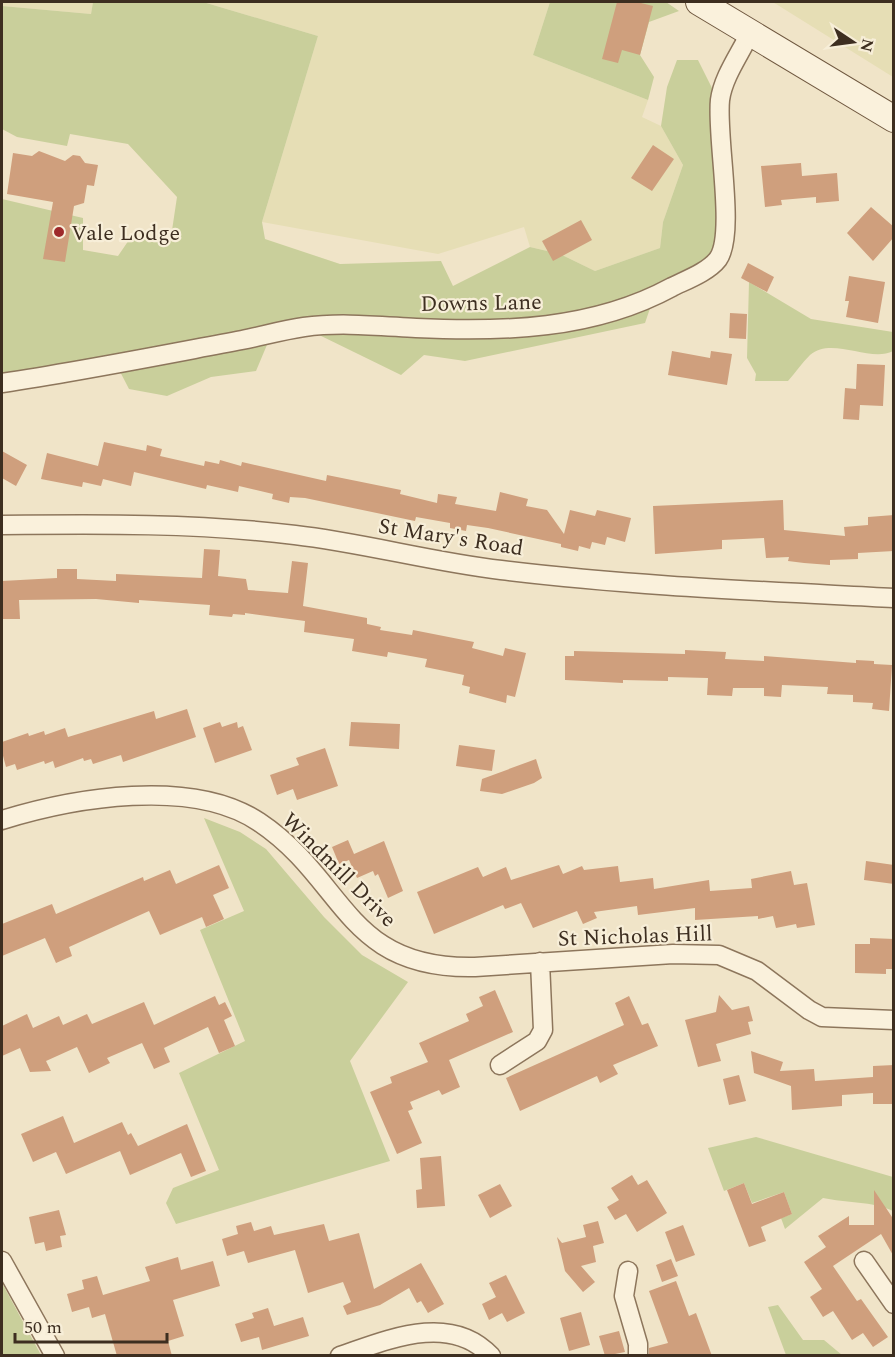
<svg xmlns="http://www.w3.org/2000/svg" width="895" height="1357" viewBox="0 0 895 1357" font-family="Spectral,serif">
	<rect width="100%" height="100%" fill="#f0e4c8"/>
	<path fill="#e6deb5" d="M2,2h91l-2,12 -89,-8z
		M203,2h347l-17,53 115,45 -6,17 19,9 22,39 -20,57 -3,26 -65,23 -35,-17 -30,-7 -6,-20 -86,27 -176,-32 56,-186z
		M772,2h121v75l-117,-73z"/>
	<path fill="#c9cf9b" d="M93,2h110l115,34 -56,186 3,17 75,25 101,-3 12,25 77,-39 30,7 35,17 65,-23 3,-26 20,-57 -22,-39 6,-39 10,-27h21l17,34 2,151 -8,13 -50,24 -14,41 -180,38 -41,-6 -23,20 -88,-43 -44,8 -13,31 -45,6 -44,19 -38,-7 -16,-31 -111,20v-179l81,19v32l35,6 13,-19h40l6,-40 -49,-53 -58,-10 -3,12 -50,-9 -15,-8v-123l89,8z
		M550,2h116l13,9 -30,11 -9,33 14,22 -6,23 -115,-45z
		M749,282l62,37 82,13v19c-23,12 -61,-15 -83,4 -8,8 -15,18 -22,26h-33l1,-7 -9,-16z
		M204,818l36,14 26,17 58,68 38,38 46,27 -58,79 40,100 -214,63 -10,-21 7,-15 46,-18 -40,-97 66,-32 -45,-111 44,-19z
		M756,1137l137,40v34c-21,-10 -47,-8 -70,-13l-38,31 -4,-11 11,-4 -8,-22 -32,11 -8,-20 -20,8 -16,-43z
		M2,1283l39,72h-39z
		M778,1305l25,35h21l18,15h-56l-18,-48z"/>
	<path fill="#cf9f7d" d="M617,2h20l16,4 -13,49 -18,-5 -4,13 -16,-4z
		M653,145l21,14 -22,32 -21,-13z
		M39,151l26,10 8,-6 7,1 5,7 13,2 -4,21 -7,-1 -3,18 -10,3 -9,56 -22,-3 10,-57 -46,-8 6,-41 19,3z
		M801,163l1,13 35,-3 2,28 -23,2v-6l-35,3 1,5 -17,2 -4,-41z
		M871,207l23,20v10l-21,24 -26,-28z
		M581,220l11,20 -39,21 -11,-20z
		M748,263l26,14 -7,15 -26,-14z
		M849,276l36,6 -7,41 -32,-6 3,-16h-4z
		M730,313l17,1 -1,25 -17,-1z
		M672,351l38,7 1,-7 21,3 -5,31 -59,-10z
		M857,364l28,1 -2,41 -23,-1 -1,15 -16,-1 2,-31 11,1z
		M104,442l42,9 1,-6 15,4 -2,7 44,10 1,-5 14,3 1,-4 21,6 1,-4 84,19 1,-6 74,15 -1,4 37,9 1,-9 19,3 -2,7 41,7 4,-19 28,7 -2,7 21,4 17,24 6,-24 25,6 2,-6 34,8 -6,24 -18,-5 -2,8 -13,-3 -2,7 -11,-3 -1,5 -17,-4v-3l-73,-16 -21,-3 -1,6 -16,-3v-5l-34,-6 -1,4 -110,-23 -15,-1 -1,6 -17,-4 1,-5 -34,-8 -1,6 -31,-7 -1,4 -72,-17 -3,14 -28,-7 -2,7 -18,-4 -1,5 -41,-8 6,-26 51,13z
		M2,451l25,14 -11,21 -14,-8z
		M783,500l1,30 61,6 -1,-9 24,-2v-8l26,-2v36l-36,2v6l-28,1v5l-26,-2 -16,-2 1,-4 -23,1 -2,-20 -42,2v9l-67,5 -2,-48z
		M204,549l16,1 -2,26 28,3 2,11 40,3 4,-32 16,2 -5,43 64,12v6l14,3 -1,3 32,5 1,-5 61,12 -2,6 31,8 2,-8 21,5 -11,44 -8,-2 -1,8 -37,-10 1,-6 -8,-2 2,-10 -39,-8 2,-8 -39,-7 -1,5 -35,-6 2,-12 -50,-7 1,-11 -60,-8v2l-12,-1 -1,3 -23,-2 1,-10 -71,-5v3l-43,-4 -77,1 1,19h-18v-38l55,-3v-9h20v10l39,2v-7l86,4z
		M685,650l41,2 -1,7 39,2v-5l92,7v-3l18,1v3l18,1 -3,46 -17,-2 1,-6 -20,-1v-7l-26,-1 1,-7 -46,-2 -1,12 -17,-1v-8h-31l-1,8 -25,-1 1,-17 -40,-1v4l-45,-1v3l-58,-3v-24h9v-5l111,3z
		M187,709l9,28 -73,25 -2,-7 -28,9 -2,-5 -7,2 -1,-3 -28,10 -2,-7 -8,3 -1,-3 -27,9 -2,-6 -9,3 -4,-15v-10l26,-9 1,3 15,-5 1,4 20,-7 3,9 86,-26 2,8z
		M220,722l2,5 15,-5 1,6 5,-2 9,24 -37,13 -12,-35z
		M351,722l49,2 -1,25 -50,-3z
		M459,745l36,5 -3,21 -36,-5z
		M325,748l13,38 -41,14 -4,-11 -16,6 -7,-20 29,-10 -3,-7z
		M536,759l6,19 -8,5 -32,11 -22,-3 2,-12z
		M348,840l6,14 30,-13 19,50 -15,7 -10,-24 -3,2 -2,-5 -16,7 -8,-18 -10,4 -7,-17z
		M866,861l28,4v19l-30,-4z
		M219,865l10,23 -16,7 11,24 -18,8 -4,-10 -42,18 -11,-24 -80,36 3,9 -16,7 -11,-25 -43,18v-32l50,-20 4,10 87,-37 1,4 26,-11 6,14z
		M559,865l4,9 19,-8 2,4 34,-4 2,16 33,-4 1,11 55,-9 1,11 42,-3 -1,-9 40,-8 3,14 13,-2 8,42 -18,3 -1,-4 -20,4 -3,-12 -15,3v-3l-63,4v-12l-57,7 -1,-9 -43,6 3,6 -14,6 -6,-13 -44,17 -12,-25 -16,6 -2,-4 -69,29 -17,-42 61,-25 5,10 23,-10 5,13z
		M870,938l24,1v30h-8v5l-31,-1v-29h15z
		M495,990l18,42 -64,28 11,27 -18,8 -3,-5 -29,12 3,7 -5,2 14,32 -25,11 -27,-62 22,-9 -2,-6 38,-15 -9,-19 50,-22 -3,-7 17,-8 -4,-9z
		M719,995l13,15 17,-4 4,15 -5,1 3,12 -35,10 5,17 -23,6 -13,-47 31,-8z
		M215,996l4,9 6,-3 7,14 -8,4 11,26 -16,7 -11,-26 -44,21 6,14 -16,7 -12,-26 -35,15 3,5 -21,10 -12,-26 -31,14 5,10 -21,1 -10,-24 -18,8v-30l25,-12 6,14 26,-12 4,9 24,-11 5,10 52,-22 10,23z
		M629,996l13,29 6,-2 10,23 -45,19 5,9 -18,9 -3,-7 -77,35 -14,-33 118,-53 -9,-22z
		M751,1051l32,11 -3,9 34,-2 1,12 58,-4v-11l21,-1v39h-21v-11l-31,2v11l-50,4 -1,-24 -37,-13z
		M739,1075l7,26 -17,4 -6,-26z
		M63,1116l11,27 48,-21 6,13 3,-2 7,13 49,-22 19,47 -15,6 -10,-24 -51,22 -10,-24 -54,23 -10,-22 -23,10 -12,-28z
		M441,1156l4,50 -28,2 -1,-18 6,-1 -2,-31z
		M632,1175l6,10 9,-5 20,33 -30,19 -11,-18 -11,6 -8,-13 12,-7 -8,-12z
		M744,1183l8,21 32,-12 8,22 -31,13 5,14 -17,6 -22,-57z
		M500,1184l12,22 -22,12 -12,-23z
		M874,1190l20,30v37l-13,-23 -48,32 24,35 4,-2 27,38 -15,10 -10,-14 -11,7 -19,-29 -10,6 -13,-20 12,-8 -18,-27 22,-15 -8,-11 31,-20v9h25z
		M59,1210l7,25 -6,1 2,11 -16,4 -2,-9 -9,2 -6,-27z
		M598,1221l6,22 -11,3 3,16 -15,4 14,16 -12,10 -18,-21 -8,-34 5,6 24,-6 -3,-12z
		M251,1222l3,9 17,-5 3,9 50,-11 5,17 30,-8 15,56 47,-26 23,41 -16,9 -7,-12 -4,2 -8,-15 -29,17 -33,10 -4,-9 8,-4 -8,-20 -35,11 -13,-43 -47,13 -4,-12 -17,5 -5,-17 16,-5 -2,-8z
		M683,1225l12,30 -19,7 -11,-30z
		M178,1257l3,13 32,-9 7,25 -47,14 11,36 -16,5 4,15h-55l-12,-42 -13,4 -3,-11 -17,5 -5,-18 17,-5 -2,-9 15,-4 6,19 47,-14 -5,-14z
		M671,1259l7,17 -16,6 -6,-17z
		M506,1275l19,38 -18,9 -5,-9 -13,7 -7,-16 14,-7 -7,-14z
		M676,1281l13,35 7,-3 16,43h-63v-8l19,-5 -19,-52z
		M268,1308l6,18 29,-9 6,19 -47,14 -3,-13 -18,5 -6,-18 19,-6 -2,-5z
		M581,1312l9,33 -21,6 -9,-33z
		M619,1331l6,21 -20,4 -6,-20z"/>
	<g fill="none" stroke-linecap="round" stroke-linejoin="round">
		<defs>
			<path id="street" d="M2,383c80,-12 160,-28 240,-43 20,-4 41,-10 62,-13 36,-5 75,-1 112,1 87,4 177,2 256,-41 14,-7 36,-15 46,-28 18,-25 -2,-122 2,-159 3,-23 20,-46 30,-67
				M2,525c98,-1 195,-2 293,10 69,8 137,27 206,35 130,16 261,21 393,28
				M2,820c71,-22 190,-43 257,2 87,58 86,148 216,145l198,-13 46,1 38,16 52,39 13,7 72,3
				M500,1065l37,-24 6,-11 -3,-68
				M2,1261l53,95
				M864,1261l30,43
				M628,1271l-4,25 14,48v12
				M340,1356c47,-16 110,-44 151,0"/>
			<path id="secondary" d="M699,2l195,117"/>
		</defs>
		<use href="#street" stroke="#8d765c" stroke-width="21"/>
		<use href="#secondary" stroke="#6f573f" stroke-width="28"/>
		<use href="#street" stroke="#faf1dc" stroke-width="18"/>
		<use href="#secondary" stroke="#faf1dc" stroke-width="26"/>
	</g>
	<circle fill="#9e2a2b" stroke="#f7eed8" stroke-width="2" cx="59" cy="232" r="6"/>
	<g text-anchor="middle" stroke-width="4.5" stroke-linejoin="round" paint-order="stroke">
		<g font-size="22" fill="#3d2e20" stroke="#f7eed8" text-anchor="start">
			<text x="71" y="240">Vale Lodge</text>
		</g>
		<g font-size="22" fill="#3d2e20" stroke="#f7eed8">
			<text transform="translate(481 302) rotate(-1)" y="8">Downs Lane</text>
			<text transform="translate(451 536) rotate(9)" y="8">St Mary's Road</text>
			<text transform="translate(340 869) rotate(45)" y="8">Windmill Drive</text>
			<text transform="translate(635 935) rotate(-2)" y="8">St Nicholas Hill</text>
		</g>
	</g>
	<rect width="895" height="1357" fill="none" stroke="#3d2e20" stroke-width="6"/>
	<g transform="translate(853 42) rotate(103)" stroke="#f7eed8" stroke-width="4.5" paint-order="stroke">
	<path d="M0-4.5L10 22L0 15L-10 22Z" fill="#3d2e20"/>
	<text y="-9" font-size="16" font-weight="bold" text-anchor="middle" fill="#3d2e20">N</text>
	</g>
	<path d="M15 1333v9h152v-9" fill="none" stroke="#3d2e20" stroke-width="3"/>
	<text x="24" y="1333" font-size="18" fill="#3d2e20" stroke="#f7eed8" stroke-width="4.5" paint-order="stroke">50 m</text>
</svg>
